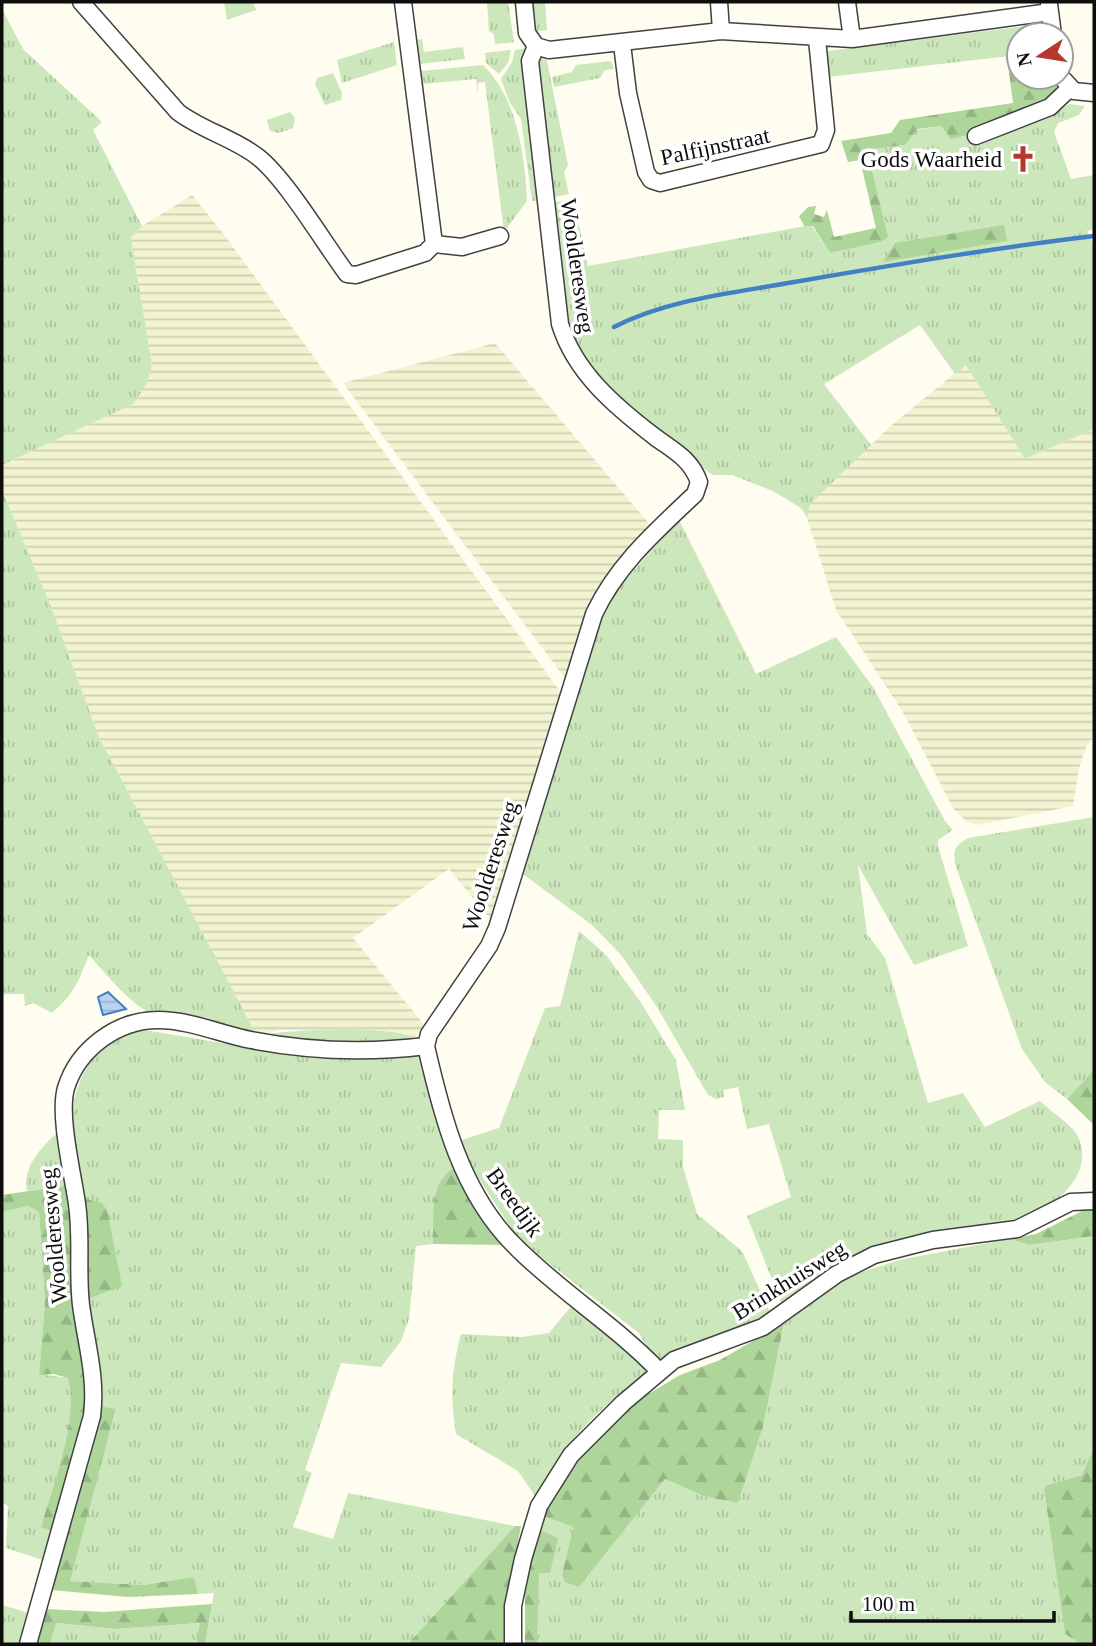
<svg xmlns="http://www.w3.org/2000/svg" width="1096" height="1646" viewBox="0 0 1096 1646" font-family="'Times New Roman',serif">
	<defs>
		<pattern id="farmland-rules" width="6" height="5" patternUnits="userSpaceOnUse" patternTransform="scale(1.75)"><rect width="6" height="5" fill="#f1f3d1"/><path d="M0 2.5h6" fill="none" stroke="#cdcfb2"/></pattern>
		<pattern id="grass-tufts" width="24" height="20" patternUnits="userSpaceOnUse" patternTransform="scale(1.75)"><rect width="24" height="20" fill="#cce7bb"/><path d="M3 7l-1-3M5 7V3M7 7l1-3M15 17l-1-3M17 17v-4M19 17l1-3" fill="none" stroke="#aec5a0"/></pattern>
		<pattern id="forest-firs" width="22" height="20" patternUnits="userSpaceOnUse" patternTransform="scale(1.75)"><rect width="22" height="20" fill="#aed69b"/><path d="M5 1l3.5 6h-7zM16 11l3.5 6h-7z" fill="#94b684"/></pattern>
		<pattern id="water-rules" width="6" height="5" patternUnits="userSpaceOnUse" patternTransform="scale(1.75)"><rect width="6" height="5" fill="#b7d4f2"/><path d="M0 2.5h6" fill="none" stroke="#9cb5ce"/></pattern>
	</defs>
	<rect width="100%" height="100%" fill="#fefdef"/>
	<path fill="url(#farmland-rules)" d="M192,195l30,37 340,462 -70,227 -43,-52 -96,69 72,88 -11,11 -107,-7h-28l-22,6 -158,-299 -49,-133 -48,-114v-25l131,-61 19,-40 -21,-126 11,-12z
		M495,343l157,184 -85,154 -224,-298z
		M966,364l59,95 69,-30v308l-7,8 -8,23 -6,38 -96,19 -10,-3 -14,-14 -49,-94 -68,-104 -29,-92 2,-14 83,-79z"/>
	<path fill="url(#grass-tufts)" d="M224,2h29l3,8 -29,10z
		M487,2h21l6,40 -19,2 -1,-10 -5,-3z
		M533,2h12l2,28 -13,2z
		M2,9l21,40 79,73 -9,8 49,96 -11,12 21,127 -6,20 -13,19 -131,61z
		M1041,24l8,11h-30v20l-199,23v-26z
		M422,39l2,13 39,-5 2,12 -46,5 -3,-24z
		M394,42l3,23 -55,18 -5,-23z
		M527,48l14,152 -9,1 -11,-82 -11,-16 -9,-24 11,-17 3,-12z
		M511,50l-3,13 -9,11 -13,-11 -1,-10z
		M536,54l10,2 22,109 -4,7 5,22 -19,4z
		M611,61l3,8 -9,1 -5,8 -46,9 -2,-10 20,-5 4,-7z
		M483,65c34,33 42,90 44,136l-23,31 -19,-150 -7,1v12l-2,-16 -53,5 -2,-13z
		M333,73l9,20 -1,7 -16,5 -10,-21 2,-6z
		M1069,104l16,2 -6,9 -21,8 -4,9 17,47 23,-4v54l-7,2 7,14v184l-69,30 -59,-94 -11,9 -35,-49 -96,59 47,61 -61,59 -3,14 -6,-10 -28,-17 -41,-16h-19l-52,-36 -61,-55 -36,-54 -13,-127 22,-4 15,67 217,-40h7l18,27 51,-11 -22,-91 46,-6 9,-15 27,-4 11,13 19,-5 9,11 74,-31z
		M290,112l5,6 -2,10 -14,5 -9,-2 -3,-11z
		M2,490l48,114 49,133 158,299c28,-7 137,-11 156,2 -71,10 -139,1 -209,-13 -14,-3 -34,-3 -47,-8 -27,-12 -49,-41 -68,-62 -11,27 -14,38 -37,58l-19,-10 -8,3 -1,-12h-22z
		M679,520l77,154 80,-37 37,50 72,134 8,9 -15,10v6l30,100 -54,19 -56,-100 9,69 18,24 43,145 35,-10 22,34 55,-26c11,11 29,21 37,34 19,36 -18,68 -46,81l-156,30 -47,24 -46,35 -35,-89 44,-19 -22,-73 -22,5 -9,-42 -15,3 1,7 -8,2 -8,-4 -51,-88 -35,-51 -30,-31 -72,-53 86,-271z
		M1094,817v253l-27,29 -22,-17 -23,-33 -67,-185c-2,-15 0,-18 13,-26z
		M579,931l27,24 34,46 36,59 9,50h-26l-1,29 25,1v27l14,47 45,37 28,61 -12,10 -98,40 -9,-8 -12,-21 -106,-82 -20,-20 -58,-89 44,-14 46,-120 15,-2z
		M145,1030l94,16 86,9 100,-5 18,87 12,31c-27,13 -21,49 -22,76l-17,2 -7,73 -8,22 -20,26 -40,-4 -36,107 7,3 -19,54 40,12 15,-46 167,33 -107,118h-203l9,-51 -16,1 -4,-17 -51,8 -74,-4 47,-171 -18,-4 -26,-297c5,-26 19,-61 46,-73 8,-4 19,-4 27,-6z
		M62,1129l7,56 -42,6c-5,-26 17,-47 35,-62z
		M28,1206l11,6 6,90 -6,72 30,4c11,39 -17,109 -28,149l13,5 -8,29 -40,-13 2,-42 -6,-4v-290z
		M1094,1236v211l-12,28 -35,10 -3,4 21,145 16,10h-544l1,-115 5,-13 30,11 -11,48 17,12 86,-108 41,18 32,6 25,-76 21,-104 66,-47 49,-16 110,-21 20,6z
		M572,1305l64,52 13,16c-58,39 -78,65 -114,123l-17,-25 -62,-37c-6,-38 -5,-62 5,-100l61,3 27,-4z
		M2,1605l30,9 -8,30h-22z
		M55,1623l61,6 85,-6 -4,21h-147z"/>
	<path fill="url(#forest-firs)" d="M1019,55v22h6l2,8 28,-5c1,6 3,11 0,16 -10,16 -84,39 -104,43l-10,-13 -24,3 -12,16 -45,6 10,12 18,74 -7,5 -51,11 -17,-27h-9l-5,-10 9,-9 8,-1 -2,8 10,3 3,-7 7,27 42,-9 -16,-68 -12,2 -7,-21 50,-8 9,-13 113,-17 -6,-46z
		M1004,225l3,16 -124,21 12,-19z
		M1094,1070v55l-27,-26z
		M455,1168l34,60 15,17 -71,-1c1,-27 -5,-63 22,-76z
		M69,1185l20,201 -2,23 -33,123 -13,-5c11,-40 39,-110 27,-149l-15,-4 -14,1 6,-73 -6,-90 -11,-6 -26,6v-17z
		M82,1198l20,5 5,7 15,76 -34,13z
		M1086,1209h8v27l-65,9 -20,-6 27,-5z
		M784,1323l-21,104 -25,76 -32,-6 -41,-18 -86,108 -14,-5 -3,-7 11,-48 -30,-11 38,-61 54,-53 45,-27 40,-15z
		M98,1406l18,3 -46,172 73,4 51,-8 4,17 -70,3 -77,-7z
		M1094,1447v197h-13l-16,-10 -21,-145 3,-4 35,-10z
		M515,1526h6l-13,69 -1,49h-99z
		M538,1529l20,9 -8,35h-11l-2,71h-12v-64z
		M212,1604l-7,40h-8l3,-21 -84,6 -60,-6 -6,21h-14l9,-35 59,3z"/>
	<path fill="url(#water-rules)" stroke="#4280c5" stroke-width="2" d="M108,992l18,17 -23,6 -5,-18z"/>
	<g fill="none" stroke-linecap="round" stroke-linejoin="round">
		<path stroke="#4280c5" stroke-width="4.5" d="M614,327c55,-28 120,-34 180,-45 100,-17 199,-34 300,-46"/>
		<defs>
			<path id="minor" d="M81,2l97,110c25,19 56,26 80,45 28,22 66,86 89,117l9,1 69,-22 9,-9
				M403,2l31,242
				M719,2l2,29
				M847,2l5,37
				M1049,4l4,31
				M622,44l6,49 18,79 5,8 9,3 161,-39 5,-14 -9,-91
				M536,46l13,4 172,-19 131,8 198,-27
				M1061,77l13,14 20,2
				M976,136l74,-29 20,-19
				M434,244l28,3 38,-11
				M426,1046c16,70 35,146 88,199 45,46 100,79 145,126
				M28,1644l64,-228c5,-39 -6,-73 -11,-111 -4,-33 1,-67 -4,-101 -4,-29 -19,-89 -11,-116 12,-39 51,-68 92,-68 32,0 62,14 93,20 57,11 118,13 175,6l3,-12 60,-88 8,-18 97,-314c23,-49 62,-83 101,-120l4,-12c-8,-23 -25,-31 -44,-45 -39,-30 -80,-64 -95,-113l-30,-263 6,-15 -9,-13 -3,-31
				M513,1644v-38l10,-47 16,-53 32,-51 52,-52 51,-43 89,-33 74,-53 37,-19 59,-15 84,-11 54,-27 23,-1"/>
		</defs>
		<use href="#minor" stroke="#414141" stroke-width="19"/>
		<use href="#minor" stroke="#fff" stroke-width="16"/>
	</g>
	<defs>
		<symbol id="church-bare" viewBox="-9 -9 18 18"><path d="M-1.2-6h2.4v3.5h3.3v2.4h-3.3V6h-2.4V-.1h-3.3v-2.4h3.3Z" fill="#b6392e" stroke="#fff" stroke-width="2.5" paint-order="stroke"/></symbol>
	</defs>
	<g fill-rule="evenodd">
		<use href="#church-bare" x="1004" y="140" width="38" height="38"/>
	</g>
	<g text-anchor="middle" stroke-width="7" stroke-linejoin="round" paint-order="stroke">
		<g font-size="23" fill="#0e0e0e" stroke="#fff">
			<text transform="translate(715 146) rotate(-12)" y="8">Palfijnstraat</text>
			<text transform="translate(578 266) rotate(82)" y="8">Woolderesweg</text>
			<text transform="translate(490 866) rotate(-72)" y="8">Woolderesweg</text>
			<text transform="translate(515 1202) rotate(54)" y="8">Breedijk</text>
			<text transform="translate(53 1236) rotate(-95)" y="8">Woolderesweg</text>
			<text transform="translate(789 1280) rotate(-32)" y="8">Brinkhuisweg</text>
		</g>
		<g font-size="23" fill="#0e0e0e" stroke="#fff" text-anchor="end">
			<text x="1002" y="167">Gods Waarheid</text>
		</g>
	</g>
	<rect width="1096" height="1646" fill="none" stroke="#0e0e0e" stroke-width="7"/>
	<g transform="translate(1040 56) rotate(258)"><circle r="33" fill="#ffffff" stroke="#9f9f9f" stroke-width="2"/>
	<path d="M0-5L12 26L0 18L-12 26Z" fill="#b6392e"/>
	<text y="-10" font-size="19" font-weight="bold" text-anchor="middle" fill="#0e0e0e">N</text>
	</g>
	<path d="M851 1611v10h203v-10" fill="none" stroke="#0e0e0e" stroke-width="3.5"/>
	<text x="862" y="1611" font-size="21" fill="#0e0e0e" stroke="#ffffff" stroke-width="5" paint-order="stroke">100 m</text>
</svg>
